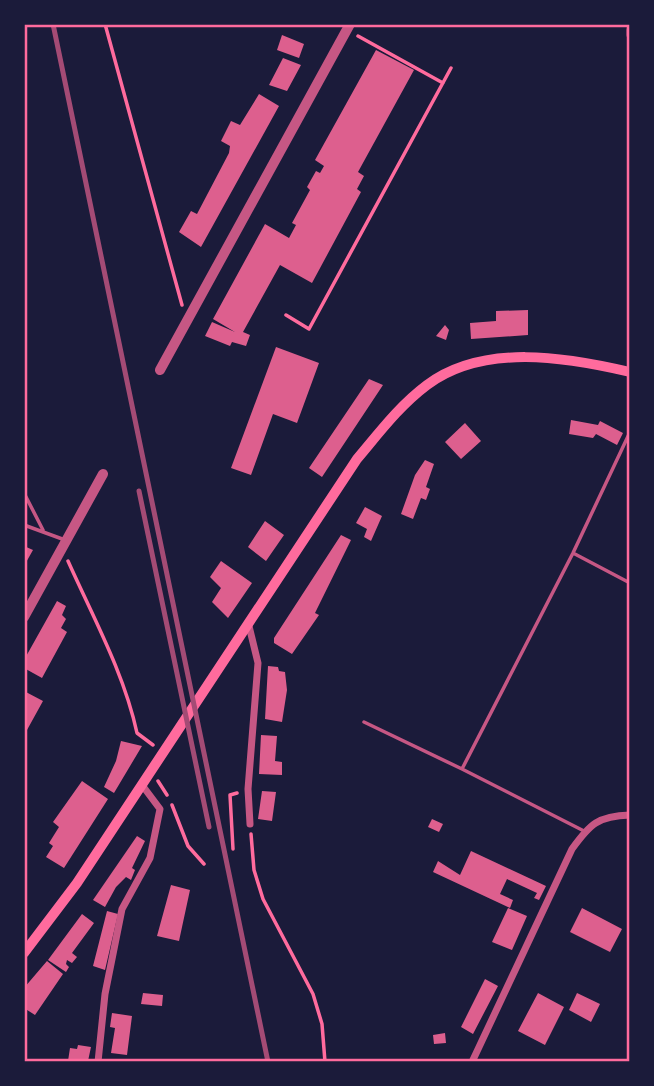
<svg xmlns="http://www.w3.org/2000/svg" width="654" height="1086" viewBox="0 0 654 1086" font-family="Mulish,sans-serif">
	<rect width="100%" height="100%" fill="#1b1b3a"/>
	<path fill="#dd5f8e" d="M282,35l22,9 -5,14 -22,-8z
		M376,50l38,20 -56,102 6,4 -7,13 4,3 -49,91 -32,-18 -37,67 7,3 -4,11 -14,-4 -2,4 -25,-10 7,-14 23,10 -22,-13 52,-95 24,14 7,-13 -4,-2 18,-33 -3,-3 9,-16 4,2 4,-7 -9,-6z
		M283,58l18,7 -14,26 -18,-6z
		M259,94l20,12 -78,141 -22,-15 12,-21 6,3 32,-61 1,-7 -9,-5 10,-20 9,4z
		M528,310v25l-57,4 -1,-16 26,-2v-10z
		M445,325l4,5 -3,10 -10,-4z
		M276,347l43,16 -22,60 -24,-9 -22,61 -20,-7z
		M369,379l14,6 -61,92 -13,-9z
		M571,420l27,5 2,-4 23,12 -6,12 -21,-11 -3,4 -24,-4z
		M465,423l16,18 -20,18 -16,-17z
		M425,460l9,4 -8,23 4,2 -4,11 -5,-2 -8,21 -12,-5 14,-39z
		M365,507l17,9 -11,25 -7,-4 3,-8 -11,-6z
		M265,521l19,14 -18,26 -18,-14z
		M341,535l10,5 -36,73 4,2 -27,39 -18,-11v-5z
		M24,546l9,4 -9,16z
		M221,561l31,22 -24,35 -16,-16 9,-14 -11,-11z
		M57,601l9,5 -4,9 4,4 -5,9 6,4 -25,46 -18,-10v-8z
		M268,666l10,1 1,4 6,1 2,18 -5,32 -17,-3z
		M24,691l19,10 -16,29 -3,-2z
		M261,735l16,1 -2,25 7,1v13l-23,-1z
		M121,741l21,5 -28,47 -10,-6 12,-26z
		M82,781l26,18 -44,69 -18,-11 7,-11 -4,-3 10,-16 -6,-5z
		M262,791l14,1 -4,29 -14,-2z
		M432,819l11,5 -4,8 -11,-5z
		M137,836l8,5 -13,27 3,2 -4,10 -5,-3 -10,10 -11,20 -12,-7z
		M471,851l75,35 -7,14 -5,-2 3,-5 -30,-14 -7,15 13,6 -3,8 -77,-36 5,-11 22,14z
		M171,885l19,5 -11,51 -22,-5z
		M508,908l19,8 -15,34 -20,-8z
		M582,908l40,21 -12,23 -40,-20z
		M107,911l11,3 -13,56 -12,-4z
		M82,914l12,9 -22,30 5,4 -5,6 -5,-3 -1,4 3,3 -3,5 -18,-12z
		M47,961l16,13 -28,41 -11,-7v-20z
		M485,979l13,7 -25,48 -12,-7z
		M143,993l20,2 -1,11 -21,-2z
		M538,993l26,14 -19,38 -27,-14z
		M577,993l23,11 -9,18 -22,-12z
		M112,1013l20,3 -5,39 -16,-2 4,-25 -5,-1z
		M445,1033l1,10 -12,1 -1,-9z
		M78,1045l13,2 -3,14h-20l2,-13 7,1z"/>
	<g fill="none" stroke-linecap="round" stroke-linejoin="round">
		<path stroke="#ff6b9d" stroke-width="3.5" d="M105,24l77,281
			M358,36l85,47
			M286,315l23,14 142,-261
			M68,561c25,56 56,112 69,172l16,12
			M158,781l9,14
			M172,805l16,41 16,18
			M251,834l3,36 9,29 50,95 9,30 3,38
			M233,849l-3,-54 7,-2"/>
		<path stroke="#c65784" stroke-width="3.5" d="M24,403v36
			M24,493l19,37
			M24,525l41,15
			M573,553l57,30
			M364,722l98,47
			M584,831l-122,-62 111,-216 57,-121"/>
		<path stroke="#c65784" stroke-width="7" d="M630,30v5
			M249,626l9,37 -10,126 2,35
			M98,1062l7,-68 17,-85 28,-51 10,-49 -18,-24
			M472,1062l100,-213c18,-25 26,-33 58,-34"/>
		<path stroke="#c65784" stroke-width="10" d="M160,370l190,-346
			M24,617l79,-143"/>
		<path stroke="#ff6b9d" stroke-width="10" d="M24,953l53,-70 280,-424c22,-26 42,-53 70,-74 56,-42 139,-28 203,-13"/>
		<path stroke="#a44b75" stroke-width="5" d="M53,24l215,1038
			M139,491l70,336"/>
	</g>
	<rect width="654" height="1086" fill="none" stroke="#1b1b3a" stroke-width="52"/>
	<rect x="26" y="26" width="602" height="1034" fill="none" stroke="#ff6b9d" stroke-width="2.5"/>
</svg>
